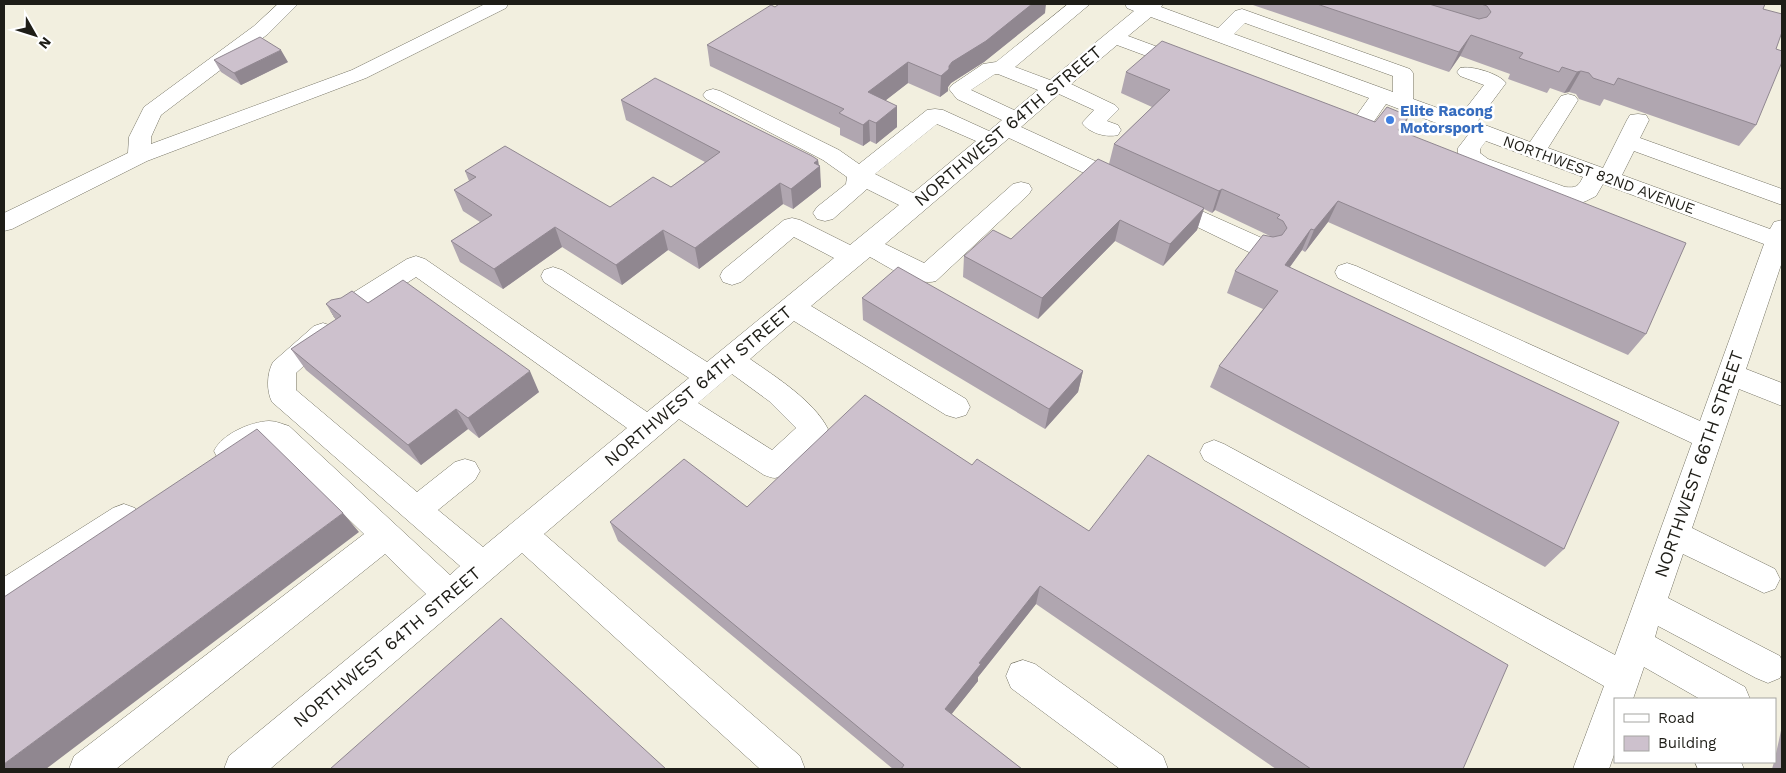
<svg xmlns="http://www.w3.org/2000/svg" width="1786" height="773" viewBox="0 0 1786 773" font-family="'Work Sans',sans-serif">
	<rect width="100%" height="100%" fill="#f2efdf"/>
	<g fill="none" stroke-linecap="round" stroke-linejoin="round">
		<defs>
			<path id="minor" d="M278,4h20l-30,30 -107,81 -10,22v7l201,-74 133,-66h23l-2,4 -140,70 -219,83 -135,68 -8,2v-18l124,-60 1,-16 15,-30 110,-81z
				M1068,4h22l-75,63 35,13 84,-69 -7,-3 -2,-4h38l-2,3 57,21 17,-17 7,-2 168,60 3,4v26l47,17 24,-31 -24,-9 -3,-4 3,-4c11,-3 40,6 46,15l-29,39 53,20 31,-46 7,-2 7,2 3,4 -30,48 55,20 24,-48 3,-5 8,-1 8,1 3,5 -9,18 142,51v16l-148,-54 -12,24 148,54 4,-7 8,-2v42l-36,107 36,14v23l-43,-17 -47,139 83,41 5,10 -5,10 -11,4 -81,-39 -15,44 112,58c3,7 3,15 0,22l-12,5 -12,-5 -98,-52 -3,11 90,50 5,12h-50l-56,-32 -11,32h-18v53l-6,17h-36l31,-83 -400,-226 -4,-8 4,-8 10,-4 10,4 391,211 77,-212 -354,-165 -3,-6 3,-6 9,-3 9,3 344,155 64,-177 -161,-60 -7,12 -10,5 -8,3 -16,-2 -90,-33 -14,-14v-7l10,-13 -82,-31 -20,29c-12,3 -36,-4 -43,-14l3,-5 8,-1 20,6 15,-21 -218,-81 -23,19 65,24 3,4 -3,4 -7,2 -7,-2 -62,-23 -46,39 44,21 4,4 -12,12 11,4 3,5 -3,5c-12,3 -29,-2 -36,-12l12,-13 -35,-16 -38,33 109,50 3,5 -3,5 -8,2 -8,-2 -105,-49 -124,106 39,19 89,-79 8,-2 8,2 3,5 -3,5 -93,87c-19,6 -49,-15 -66,-24l-59,49 155,93 4,8 -4,8 -10,3 -10,-3 -152,-94 -44,38c26,18 64,42 78,70 -6,12 -40,47 -53,49 -3,0 -8,-2 -11,-3l-85,-56 -135,115 256,222 5,13h-45l-238,-216 -252,216h-46l5,-13 197,-162 -41,-40 -269,215h-47l5,-13 290,-222 -93,-90c-22,1 -30,23 -53,15l-4,-8c8,-17 36,-29 55,-30 7,0 13,3 20,5l161,149 10,-9 -188,-164c-6,-12 -5,-29 1,-40l41,-36 9,-3 9,3 4,7 -4,7 -36,33v17l121,102 38,-30 10,-3 10,3 5,9 -5,9 -37,30 45,37 144,-119 -211,-151 -63,41 -9,2 -9,-2 -4,-7 4,-7 72,-45 9,-3 9,3 222,153 42,-34 -145,-96 -3,-6 3,-6 9,-3 9,3 145,92 127,-104 -40,-21 -53,45 -9,3 -9,-3 -3,-6 3,-6 61,-50 8,-2 8,2 50,25 49,-40 -32,-16 -34,30 -8,2 -8,-2 -4,-6 4,-6 29,-23 1,-7 -24,-17 -117,-61 -3,-4 3,-4 7,-2 7,2 119,59 20,14 68,-54 8,-1 8,1 46,21 13,-11 -45,-21 -8,-10 3,-4 31,-21 13,-2zM1245,23l148,53v16l-159,-58zM995,74h3l40,16 -24,20 -43,-20zM937,124l39,17 -63,52 -38,-19zM1486,141l97,36c-5,10 -7,11 -18,10l-77,-28 -8,-6v-4zM732,374l37,27 27,27 -24,22 -74,-47z
				M1166,195l107,48 3,6 -3,6 -9,2 -9,-2 -97,-47 -4,-5 4,-5z
				M124,504l11,4 4,9 -4,9 -120,79 -11,5v-33l109,-69z
				M1023,660l12,4 128,92 5,13h-48l-109,-81 -5,-12 5,-12z
				M1695,762h46l3,7h-46z"/>
		</defs>
		<use href="#minor" stroke="#757364" stroke-width="1"/>
		<use href="#minor" fill="#fff" fill-rule="evenodd"/>
	</g>
	<path fill="#b0a6b0" d="M1250,4h515l-2,5 13,40 -20,76 -17,21 -135,-47 -4,7 -21,-7 -3,-5 -7,-2 -5,1 -14,-5 -3,5 -39,-14 2,-5 -50,-18 -11,16z
		M775,7l270,6 -61,49 -33,21 -3,4v4l-8,6 -32,-14 -22,17 11,27 -21,17 -6,-3 -7,5 -23,-11v-7l-130,-62 -3,-21z
		M214,60l74,2 -47,23 -20,-13z
		M1126,72l249,50 27,9 244,203 -18,21 -300,-133 -23,30 -3,-2 -12,17 274,282 -19,18 -335,-180 9,-21 44,-57 -36,-16 8,-22 35,-35 -55,-26 -3,3 -8,-4 -7,21 -34,36 -48,-25 -77,78 -75,-42 1,-21 47,-17 98,-75 5,-20 38,-37 -31,-14z
		M621,100l197,60 3,27 -28,22 -10,-5 -84,65 -31,-19 -46,35 -60,-38 -59,42 -43,-27 -9,-21 29,-19 -17,-11 -9,-21 15,-9 -4,-10 145,36 61,-20 34,-25 -79,-42z
		M862,298l221,73 -5,21 -33,37 -182,-109z
		M368,303l171,89 -60,46 -11,-9 -47,36 -115,-95 -15,-21 45,-29 -10,-16z
		M972,465l491,304h-187l-240,-165 -58,73v4l-27,33 71,55h-129l-275,-228 -8,-19 137,-15z
		M1782,726v43h-10l2,-7h1v-4z"/>
	<path fill="#908790" d="M1032,4h14l-1,9 -61,49 -33,21 -3,4v4l-8,6 1,-21 11,-14z
		M1471,35l-11,21 -11,16 10,-20z
		M281,50l7,12 -47,23 -7,-12z
		M908,62v21l-40,31v-22z
		M1581,71l-12,21 -5,1 13,-21z
		M897,106v21l-21,17v-21z
		M1409,116l-10,21 -1,-7z
		M869,120l1,21 -7,5v-21z
		M818,160l1,7 1,-1 1,21 -28,22 -2,-20 23,-26z
		M780,183l3,21 -84,65 -4,-21z
		M1222,189l-7,21 -3,3 7,-22z
		M1338,201l-10,21 -23,30 9,-22z
		M1204,208l-7,22 -34,36 7,-22z
		M1120,220l-5,21 -77,78 4,-21z
		M555,227l7,20 -59,42 -9,-20z
		M1311,229l-9,21 -26,36 9,-21z
		M663,230l5,20 -46,35 -6,-20z
		M530,371l9,21 -60,46 -11,-20z
		M1083,371l-5,21 -33,37 4,-20z
		M456,409l12,20 -47,36 -13,-20z
		M343,513l16,19 -313,237h-42v-5z
		M1040,586l-4,18 -58,73v4l-35,44 2,-16 34,-46z"/>
	<path fill="#cdc1cd" stroke="#908790" d="M779,4h253l-46,37 -34,21 -3,4v3l-8,7 -33,-14 -40,30 29,14 -21,17 -7,-3 -6,5 -24,-12 5,-4 -137,-64 64,-40 4,2z
		M1317,4h112l50,15 8,-2 4,-5 -4,-6 -6,-2h284l-2,5 19,5v18l-6,17 6,2v11l-26,63 -138,-47 -4,7 -21,-7 -4,-5 -8,-2 -4,1 -15,-5 -3,5 -40,-14 4,-5 -52,-18 -12,17z
		M260,37l21,13 -47,23 -20,-13z
		M1162,41l213,81 12,-15 22,9 -11,14 288,113 -40,91 -308,-133 -24,29 -3,-1 -26,36 334,157 -55,127 -345,-183 59,-75 -43,-20 28,-36 10,2 9,-2 5,-7 -4,-7 -6,-3 3,-3 -58,-26 -3,2 -105,-47 56,-54 -44,-18z
		M655,78l157,78 6,4 -4,3 6,3 -29,23 -11,-6 -85,65 -32,-18 -47,35 -61,-38 -61,42 -43,-28 41,-26 -38,-25 22,-13 -11,-6 40,-25 105,61 43,-30 18,10 49,-35 -99,-52z
		M1098,159l106,49 -34,36 -50,-24 -78,78 -78,-42 29,-26 18,9z
		M898,267l185,104 -34,38 -187,-111z
		M403,280l127,91 -62,47 -12,-9 -48,36 -117,-96 50,-33 -15,-12 5,-4 10,-2 11,-7 16,12z
		M865,395l107,70 5,-6 112,72 59,-76 360,210 -45,104h-152l-271,-183 -61,77 2,1 -36,45 77,60h-121l3,-4 -294,-243 74,-63 63,48z
		M257,429l86,84 -339,251v-167z
		M501,618l165,151h-336z"/>
	<circle fill="#3f7fe0" stroke="#fff" stroke-width="2" cx="1390" cy="120" r="5"/>
	<g text-anchor="middle" stroke-width="5" stroke-linejoin="round" paint-order="stroke">
		<g font-size="15" font-weight="bold" fill="#366cbe" stroke="#fff" text-anchor="start">
			<text x="1400" y="116">Elite Racong<tspan x="1400" dy="17">Motorsport</tspan></text>
		</g>
		<g font-size="15" fill="#1e1d17" stroke="#fff">
			<text transform="translate(1599 175) rotate(20)" y="5">NORTHWEST 82ND AVENUE</text>
		</g>
		<g font-size="18" fill="#1e1d17" stroke="#fff">
			<text transform="translate(1008 126) rotate(-40)" y="6">NORTHWEST 64TH STREET</text>
			<text transform="translate(698 386) rotate(-40)" y="6">NORTHWEST 64TH STREET</text>
			<text transform="translate(1699 464) rotate(-71)" y="6">NORTHWEST 66TH STREET</text>
			<text transform="translate(387 647) rotate(-40)" y="6">NORTHWEST 64TH STREET</text>
		</g>
	</g>
	<rect width="1786" height="773" fill="none" stroke="#1e1d17" stroke-width="10"/>
	<rect x="1614" y="698" width="162" height="65" fill="#ffffff" stroke="#a5a5a2"/>
	<rect x="1624" y="714" width="25" height="8" fill="#ffffff" stroke="#a5a5a2"/>
	<text x="1658" y="723" font-size="15" fill="#1e1d17">Road</text>
	<rect x="1624" y="736" width="25" height="15" fill="#cdc1cd" stroke="#a5a5a2"/>
	<text x="1658" y="748" font-size="15" fill="#1e1d17">Building</text>
	<g transform="translate(35 35) rotate(129)" stroke="#ffffff" stroke-width="4" paint-order="stroke">
	<path d="M0-4L9 19L0 12L-9 19Z" fill="#1e1d17"/>
	<text y="-8" font-size="14" font-weight="bold" text-anchor="middle" fill="#1e1d17">N</text>
	</g>
</svg>
